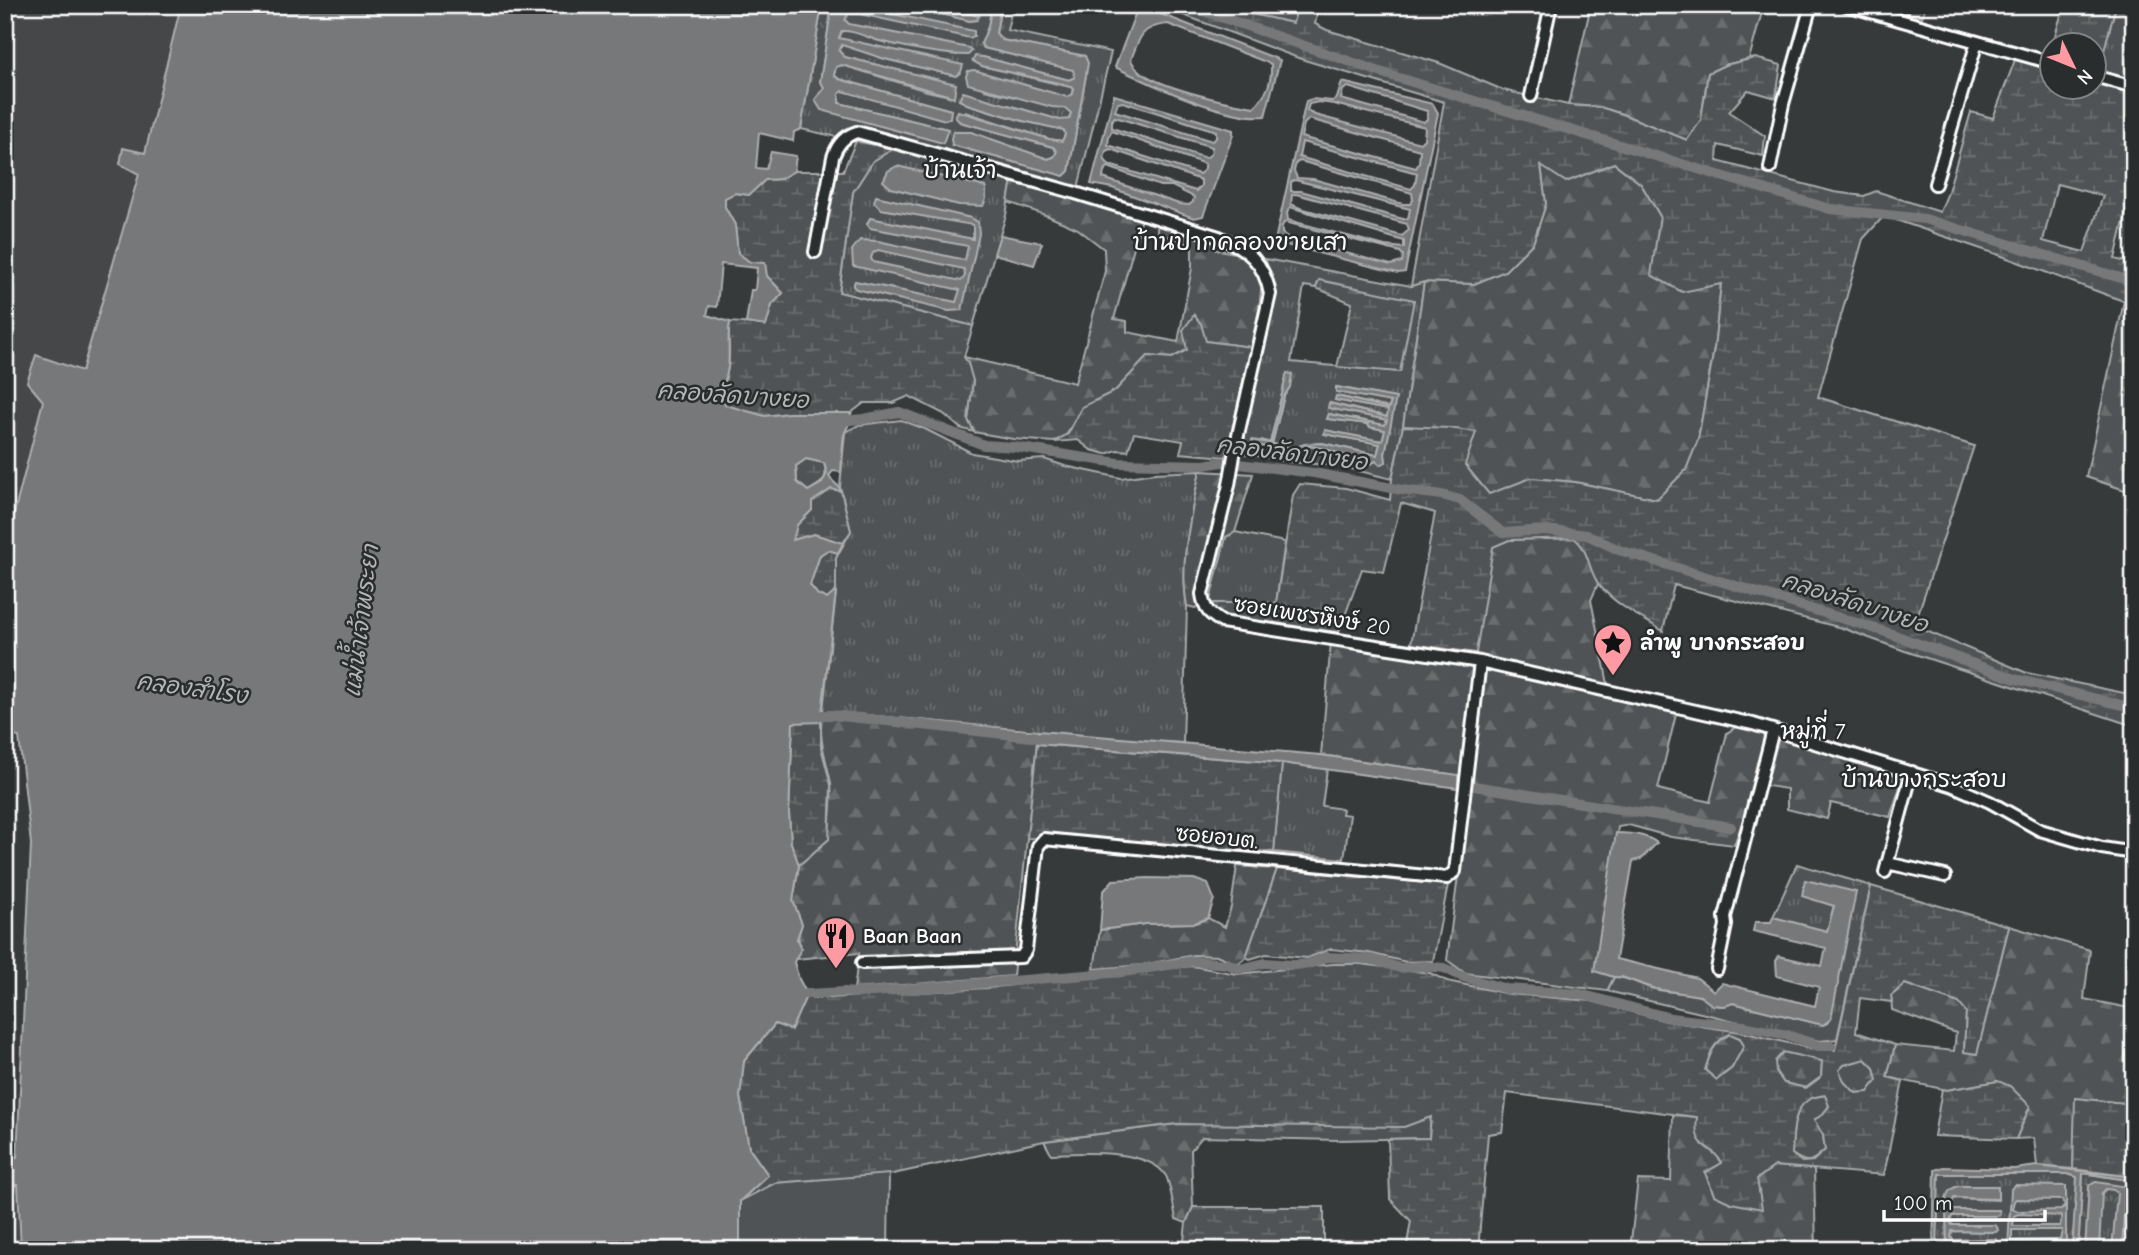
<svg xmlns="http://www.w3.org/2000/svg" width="2139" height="1255" viewBox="0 0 2139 1255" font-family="'Comic Neue','Playpen Sans Thai',sans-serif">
	<defs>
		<pattern id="grass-tufts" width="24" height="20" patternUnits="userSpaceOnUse" patternTransform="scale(1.75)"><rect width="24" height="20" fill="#505354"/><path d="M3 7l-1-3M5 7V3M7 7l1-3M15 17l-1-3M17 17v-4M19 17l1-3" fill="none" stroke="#6a6d6e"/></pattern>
		<pattern id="forest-firs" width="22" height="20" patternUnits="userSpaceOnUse" patternTransform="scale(1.75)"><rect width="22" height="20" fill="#505354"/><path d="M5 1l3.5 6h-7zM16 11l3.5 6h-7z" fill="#6a6d6e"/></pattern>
		<pattern id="wetland-marsh" width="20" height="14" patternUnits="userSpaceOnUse" patternTransform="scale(1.75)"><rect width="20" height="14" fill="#505354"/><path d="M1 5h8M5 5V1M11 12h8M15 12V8" fill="none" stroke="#6a6d6e"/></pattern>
	</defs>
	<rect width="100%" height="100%" fill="#373a3b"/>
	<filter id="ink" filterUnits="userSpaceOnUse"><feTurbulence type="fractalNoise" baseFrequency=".0143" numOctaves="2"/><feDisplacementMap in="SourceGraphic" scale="14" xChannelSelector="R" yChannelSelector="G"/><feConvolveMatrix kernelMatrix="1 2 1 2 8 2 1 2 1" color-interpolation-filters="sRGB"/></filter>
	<g filter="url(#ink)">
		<path fill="#444748" d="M5,5h176l-41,169 -58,197 -46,-15 7,44 -38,149z
			M5,1185h13l3,65h-16z"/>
		<path fill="url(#grass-tufts)" stroke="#a8a9aa" stroke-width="2" fill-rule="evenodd" d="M822,5h10l-12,77 5,5 -10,13 132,29 -108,-26v-10l4,-2 108,19 -112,-31 -5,-4 2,-8 6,-2 85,26 27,6 -109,-40 -6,-5 3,-8 43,15 71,17 -84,-30 -33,-7 3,-8 8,-1 29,11 79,14 -110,-31 -3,-4 3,-6h12l-10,-9h55l65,16 9,-5 -46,-11h59l-4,22 -7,17 3,4 90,22 1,7 -6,3 -86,-23 -10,4 9,5 92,22 -1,6 -6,3 -83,-7 82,18 5,5 -2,7h-9l-52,-15 -48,-5 7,4 56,17 41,9 1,5 -3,6 -13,-2 -84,-27 -5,10 93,25 4,4 -3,6 -6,2 -77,-27 -19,13 112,31 5,-5 17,-96 -1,-19 -83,-16 -6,-6 5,-29h12l-6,25 104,22 -33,136 -65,-14 -7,41 -33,111 -134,-34 14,-100 20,-31 19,-12 -91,-20z
			M1224,5h27l26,9 7,-1 3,-8h11l-5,18 -51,-11z
			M1881,5h45l-4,12z
			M2116,5h18v77l-36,-9z
			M1265,259l146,27 13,-4 -21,144 -11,53 -53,-13 -50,-4 -48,-9 35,-162zM1319,281l94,19 -13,72 -109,-10 13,-76 12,2zM1287,373l3,14 -6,9 -12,48 21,5 12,-5 17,-1 55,12 3,-11 -55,-10 58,7 2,-11 -15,-3 -2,-3 -41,-5 2,-5 56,12 2,-7 -58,-11 1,-5 58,14 1,-7 -54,-10 2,-4 52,12 2,-7 -55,-9 1,-5 58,11 -10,56 1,8 -10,-1 -6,3 -44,-15 -17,-3 -14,5 -42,-6 9,-5 8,3z
			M901,420l24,9 47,24 46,8 26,-2 21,7 56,12 34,-5 45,-2c-9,44 -21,91 -13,135l-4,137 -42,-2 -318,-30 13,-118v-35l15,-27 -11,-44 5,-55 14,-7z
			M1235,532l50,10 -9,61h-67l17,-66z
			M1282,763l45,6 -5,37 21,3 -1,5 8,1 -6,44 -70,-7z
			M1797,864l74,22 -34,153 -17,2 -213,-50 7,-14c15,0 27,9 41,12 14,4 30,2 44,7 15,5 13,15 34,7l90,22 5,-2 3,-4 3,-114 -7,27 -54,-15z
			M2083,1173l51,8v69h-56z
			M1938,1174h130l10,3 -6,73h-121l1,-6 41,1 2,-6 -41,1 -3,-3 1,-6 44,1 -41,-6 -5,-4 2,-6 46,-6h-45l-3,-3 4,-9 44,2v-14l-52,13 1,51h-10z"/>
		<path fill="url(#forest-firs)" stroke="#a8a9aa" stroke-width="2" d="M1591,5h173l-15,54 -24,6 -17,8 -7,47 -14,20 -65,-26 -22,-7 -32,-2z
			M1614,163l27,21 19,32 22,75 39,-8 -7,66 -16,91 -12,30 -29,29 -82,-17 -44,-4 -42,17 -24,-30 -62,-39 21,-144 50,2 31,-13 28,-28 13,-39 -5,-39 25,17z
			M1013,174l129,44 -28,101 13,2v11l51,10 14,-74v-23l-35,-12v-7l59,13 -3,10 33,6 16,26 -3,28 -8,38 -46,-6 -4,-17 -7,-9 -7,35 -15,8 -24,-2 -33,35 -33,16 -15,27 -13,8 -41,-3 -39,-7 -6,-12 5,-39 -9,-24 111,26 30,-112 -1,-22 -26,-20 -30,-13 -40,-14z
			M2124,301l10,4v188l-48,-16z
			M1200,471l53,3 -18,58 -9,5 -17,66 -14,5 -8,-2c-8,-44 4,-91 13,-135z
			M1574,538l8,5 16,41 -7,16 17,84 31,10 38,16 -19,79 52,13 17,-69 11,-7 166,49 -14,42 -59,-14 -4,16 -40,-10v-20l-31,-5 -22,61 -63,-8 -42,-12 -11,2 -23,143 19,7 -7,14 -142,-18 -18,-13 24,-183 -150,-22 10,-113 80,2 64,9 17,-106 17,-7z
			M823,711l215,20 -25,245 -159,13 5,-36 -64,6 6,-10 -3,-13 4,-12 -9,-23 6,-36 30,-26c0,-18 4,-39 2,-56 -5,-25 -14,-46 -8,-72z
			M1237,866l40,3 -31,88 -8,7 -19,-8 -25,-1 -52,10 -48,4 6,-39 46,-6 49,-1 13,-5 17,9 6,-20z
			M2009,926l81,24 -6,49 50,10v95l-58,-6 -3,71 -36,-3 -3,-28 -18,1 14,-33 -33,-25 -50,9 -60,-13 8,-32 59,6 2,-18 -64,-23 -1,-14 14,-12 54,19 7,9 -2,40 13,1z
			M1730,1034l10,4 4,8 -12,22 -16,12 -11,-10c5,-17 9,-28 25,-36z
			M1783,1052l39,8 -1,17 -15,11 -22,-5 -8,-11 -2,-11z
			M1865,1059l9,9 3,12 -9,12 -12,1 -11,-10 -7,-13 6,-5z
			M1825,1095l4,11 -7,9 -8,5 9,15 2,15c-14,13 -17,15 -33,4 1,-17 0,-44 16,-55 4,-2 12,-3 17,-4z
			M1673,1115l25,2 4,27 17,13 3,6 -16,9 51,7 18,-13 39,3 2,81h-186l8,-70 33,1z
			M1431,1117l-2,21 -91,2 -136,-3 -11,13 2,57 -7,16 -10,-4c-2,-9 -6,-36 -10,-43 -17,-28 -87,-23 -115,-22l-7,-13 132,-17z"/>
		<path fill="url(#wetland-marsh)" stroke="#a8a9aa" stroke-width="2" fill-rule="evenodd" d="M1137,5h87l18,7 51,11 5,-18h21l-4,19 12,6 112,33 64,27 65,15 32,2 22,7 65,26 14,-20 7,-47 17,-8 30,-7 26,7 -5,33 -28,-8 -19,22 36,24 -2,20 -45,-11 -1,16 117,31 30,4 12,-5 64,21 7,-17 24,-83 22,6 22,-58 36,10 1,18h42v-6l40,12v86l-19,79 19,5v41l-132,-49 -118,-40 -21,23 -45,158 156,49 -60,180 113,47 107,22v31l-229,-75 -63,-23 -168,-43 -11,46c-21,-13 -46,-25 -63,-45 -12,-14 -10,-36 -26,-48l-65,2 -16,7 -17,106 -65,-9 24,-131 -34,-10 -17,69 -22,-3 -23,63 -118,-13 -8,-8 -4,-8h67l17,-108 7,-11 46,4 44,12 2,-21 11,-53 46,2 27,4 -11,33 24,29 42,-16 44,4 82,17 29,-29 12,-30 16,-91 7,-65 -39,8 -31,-17 9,-59 -19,-32 -27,-21 -48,19 -25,-16 5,38 -13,39 -28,28 -31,13 -50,-2 -13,4 33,-184 -143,-43 -131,-49zM2057,184l46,12 -19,56 -41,-11z
			M2064,5h52l-18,68 -4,-1v-26h-42z
			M856,141l37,8 -20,12 -20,31 -14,100 134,34 -9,31 4,6 5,18 -5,39 6,12 -14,-4 -16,-14 -35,-18 -16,7h-29l-13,10h-62l-24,3 -40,-11c-5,-17 0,-22 3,-38 3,-15 -1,-30 2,-45l36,3 6,-20 11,-12 -16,-17 -29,-23 -3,-28 -10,-18v-10l10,-4 14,2 16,-15 15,-1 14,-8h49z
			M1319,280l95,20 -14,72 -63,-5 15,-64 -36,-15z
			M1194,315l7,9 5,17 45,6 -25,110 -46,-4 3,-12 -49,-8 -6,18 -11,-1 -11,4 -15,-4 -13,-10 -24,2 14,-8 14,-27 33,-16 33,-35 24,2 15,-8 -4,-20z
			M806,459l18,4c5,17 -2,20 -16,28l-11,-9 -1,-16z
			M832,489l9,2 10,40 -8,12 -29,-9 -22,6 5,-15 15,-15v-8z
			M828,549l10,4 -2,5v35l-8,6 -10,-4 -8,-10 10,-30z
			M793,722h28v25l10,38 -2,54 -30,26 -8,-22 -2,-30z
			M1037,744l245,19 -8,89 -247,-14z
			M1277,869l171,16 -15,76 -27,1 -37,-9 -38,-4 -24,9 -41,-4 -16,5 -4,-2z
			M1871,886l138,40 -32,128 -13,-2 2,-40 -7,-9 -54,-19 -14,12 1,6 -32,-4 -4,34 39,13 -8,32 16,4 -19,94 -109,-9 -18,13 5,30 -31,-6 -17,-8 -9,-22 17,-10c-13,-22 -29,-12 -25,-46l-190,-24 -5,39 -14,2 -10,116h-72l5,-29 -21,-22 -2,-60 41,-1 2,-21 -27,10 -228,-3 -132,17 -160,35 -109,7 -35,18 28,-26 -19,-27 -9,-51 4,-36 31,-37 16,5 14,-31h26l154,-10 207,-22 45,8 96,-10h28l69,9 17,8 62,13 82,7 75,20 75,11 68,16 26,2zM1730,1034l10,4 4,8 -12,22 -15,12 -12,-10c5,-17 8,-28 25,-36zM1783,1052l39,9 -1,16 -15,11 -22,-5 -8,-11 -1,-11zM1865,1059l9,9 3,12 -9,12 -12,1 -11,-10 -6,-13 5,-5zM1825,1095l4,11 -7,9 -8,5 9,15 2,15 -12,11 -11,1 -10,-8c1,-17 0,-44 16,-54 4,-3 12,-4 17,-5z
			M1998,1081l12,5 20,20 -14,33 -82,-3 8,-47 5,1z
			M2075,1098l59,6v73l-61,-8z
			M1193,1207h131v43h-141l3,-27z"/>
		<path fill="#505354" stroke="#a8a9aa" stroke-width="2" d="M889,1174l-1,76h-148v-49l35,-18z"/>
		<path fill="#767879" stroke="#adaeaf" stroke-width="2" fill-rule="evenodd" d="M181,5h641l-21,124 -7,3 -1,9 -34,-8 -3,35 10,1 5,-17 25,4 -2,15 -14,8 -15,1 -16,15 -14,-2 -10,5v9l10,18 3,28 12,9 15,1 2,13 16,17 -11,12 -6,21 -20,-3 5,-33h4l2,-22 -36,-4 -4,43 -8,-1 -2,9 23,7c-3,15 0,30 -2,45 -2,16 -8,21 -3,38l40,11 24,-3h62c0,14 -4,11 -7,22 -2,11 -2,25 -3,37l-8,-1 -4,5c3,7 10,8 12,15l-10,-2 -19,13v8l-15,15 -4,15 21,-6 29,9 -5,10 -10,-3 -8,5 -10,30 8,10 9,4 9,-8 -15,131 -28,1 -4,90 2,30 8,22 -6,36 9,23 -5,15 4,10 -7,13 5,17 8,15 -16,36 -16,-6 -31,37 -4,36 9,51 19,27 -28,26v49h-719l-3,-65h-13v-28h12l14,-313 -12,-107 -14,-3v-185l38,-148 -16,-19 9,-27 46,16 57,-197 -19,-10 3,-16 22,5zM806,459l18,4 3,10 -5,10 -14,8 -11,-9 -1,-16z
			M832,5h18l124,26v5l-4,2 -110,-24h-12l-3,6 4,4 120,24 3,3 -4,4c-25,0 -64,-8 -88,-14 -13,-3 -24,-11 -38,-10l-3,7 124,27 -2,7 -5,4 -71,-17 -43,-14 -3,6 6,6 111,27 -2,13 -112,-32 -6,2 -2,8 5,4 112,31 -1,8 -5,2 -102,-29 -4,3v9l109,26 -5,14 -122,-33 -6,-10 9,-13 -4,-5z
			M905,5h28l46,11 -2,4 -7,1z
			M992,5h9l-5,28 6,7 83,16 3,7 -2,12 -17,96 -5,5 -112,-31 -1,-7 2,-6h18l77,27 6,-2 3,-6 -4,-4 -93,-25 -5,-5 3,-6 91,28 13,2 3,-6 -1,-5 -41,-9 -56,-17 -8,-4 4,-8 97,28 9,-1 2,-6 -6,-5 -13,-1 -84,-23 -2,-8 2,-5 6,-1 93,27 6,-3 1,-6 -7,-3 -85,-19 -9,-5 2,-5 8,1 86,23 6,-3 -2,-7 -89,-22 -3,-4 7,-17z
			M1153,11l127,49 -15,56c-37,4 -115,-32 -150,-49l21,-55zM1168,24l103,40c1,18 -4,31 -17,43 -26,-4 -99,-20 -117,-38 -1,0 -6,-9 -6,-9 8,-23 11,-34 37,-36z
			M1342,82l91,22 5,9 -33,159 -7,1 -120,-30 -2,-7 30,-135 6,-2 20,2 5,-3zM1348,87l79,24v8l-3,3 -83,-23 2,-9zM1319,102l15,2 91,23 -1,12 -4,4 -105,-28 -8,-4 2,-7zM1309,119l111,31 -1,13 -3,5 -115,-31 3,-13zM1302,142l115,31 -2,12 -4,4 -112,-32zM1300,161l112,32 1,7 -3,4h-7l-90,-25 -16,-1 -3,-7 2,-8zM1295,180l115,29 -2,10h-5l-102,-28h-10v-9zM1296,194l111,30 2,6 -7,6 -102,-28 -9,-4 1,-9zM1290,207l114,34v7l-19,-2 -97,-26 -1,-7zM1285,222l115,30 3,3 -1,7 -11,3 -102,-27 -7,-5v-7z
			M1114,95l119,35v5l-30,81 -9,2 -82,-30 -21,-4zM1123,102l93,29v7l-4,3 -97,-30 3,-8zM1115,117l97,30 -1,7 -5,4 -94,-30v-8zM1112,131l93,33c1,5 -2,8 -6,10l-91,-29 1,-9zM1110,149l91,31v6l-5,5 -87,-26 -5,-6 2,-8zM1108,167l52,19h12l22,11 -1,5 -4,3 -10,-1 -76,-26 1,-7z
			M897,166l89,21v12l-3,7 -24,-1 -68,-17 -8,-7 5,-10z
			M876,196l95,22 7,4 1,12 -17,76 -13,1 -93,-22 -3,-3 2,-5 101,21 4,-12 -107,-24 -1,-16 8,-10 18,1 87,19 3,-14 -98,-18 -3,-4 3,-6 103,21v-14l-92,-16 -7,-7zM878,250l86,19 1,7 -4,5 -88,-19 -2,-4 2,-5z
			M1000,235l42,8 -8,22 -40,-11z
			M1287,373l5,1 -2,13 -6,9 -12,48 21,4 12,-4 17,-1 55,12 3,-11 -56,-10 1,-4 57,11 3,-11 -16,-3 -1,-3 -41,-5 2,-5 56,11 2,-5 -59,-12 1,-5 58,14 1,-7 -53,-10 1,-4 53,12 2,-6 -55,-10v-5l60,11 -11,56 1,8 -6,3 -4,-4 -6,3 -44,-15 -17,-3 -14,5 -42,-6 -1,-5 18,3z
			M1038,731l283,24 137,20v13l-176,-25 -245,-19z
			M1616,833c14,0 30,1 41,10l-16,16 -8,2 -17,98 81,19 17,13 8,-8 93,23 4,-19 -42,-11 -1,-15 3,-5 43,10 4,-18 -73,-17 2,-9h16l2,-5 54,14 7,-25 -32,-10 3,-16 51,12 -25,127 -8,6 -90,-22 -8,3 -13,-1 -12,-9 -45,-7 -33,-12h-8l-20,-6z
			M1148,878l46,1 14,5 6,15 -6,19 -13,5 -49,1 -46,6 3,-38 10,-12z
			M2037,1166l97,11v4l-51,-8 -5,77h-6l5,-73 -9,-3h-129l-2,76h-4l2,-80 8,-3 71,2z
			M2096,1182l38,6v3l-6,1 -3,5 -3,53h-10l5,-57 -3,-3 -8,-1 -4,4 -3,57h-14l4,-65z
			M2015,1185l51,1v64h-4l-1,-5 -48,-1 -1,6h-4l3,-61zM2016,1199l46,1 3,6 -4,4 -44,1 -5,-2 2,-8zM2018,1214l44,2 -2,10h-47l1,-10zM2012,1230h50v1l-2,9 -48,1z
			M1958,1186h40v13l-44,-1 -4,9 3,3h46l1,4 -4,2h-44l-2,5 2,4h42l3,2 1,3 -2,2 -44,-1 -1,6 3,3 41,-1 3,3c-13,7 -31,3 -46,2l-1,6h-4l-1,-51c2,-8 4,-10 12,-13z"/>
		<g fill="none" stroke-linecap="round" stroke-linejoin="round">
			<path stroke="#767879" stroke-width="10" d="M1186,5l203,70 441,134 95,10 209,63
				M838,421l26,-2 35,-7 85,33 31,2 103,16 86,2 18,-3 92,11 88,17 40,5 18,5 43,33 42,-3 42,5 32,15 267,82 129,47 119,29
				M808,715h24l218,24
				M1474,786l257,41
				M807,994l37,-2 15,1 264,-21 70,-11 34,3 13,5 25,-6 27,2 16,-1 19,-7 44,2 29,9 24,-2 20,2 19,9 44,12 73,5 91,24 72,8 44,9 32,11h12"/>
			<defs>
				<path id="minor" d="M1846,5l206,58
					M2094,76l40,11
					M1531,96l20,-91
					M1770,168l13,-64 28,-99
					M1935,184l42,-142
					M815,252l18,-95c4,-12 11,-21 24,-25l215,60 147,45c29,12 45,25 51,57l-34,150 -7,41 -27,109c2,15 7,20 20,28l258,40 273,62 198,61 39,17 50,28 62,18 32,5
					M1887,863l58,13
					M1885,872l27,-100
					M862,963l159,-6 5,-7 12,-104 6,-7 403,39 8,-7 1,-8 24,-201
					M1717,969l9,-44 -1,-8 48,-187"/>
			</defs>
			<use href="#minor" stroke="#fff" stroke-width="16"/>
			<use href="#minor" stroke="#2a2d2e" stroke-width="10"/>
		</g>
	</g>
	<defs>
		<symbol id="sight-pin" viewBox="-11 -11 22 30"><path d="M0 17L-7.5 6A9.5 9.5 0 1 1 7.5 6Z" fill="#ff9aa2" stroke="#2a2d2e"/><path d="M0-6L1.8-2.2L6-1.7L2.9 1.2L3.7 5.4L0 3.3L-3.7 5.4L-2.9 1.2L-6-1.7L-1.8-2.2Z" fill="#111"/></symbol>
		<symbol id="restaurant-pin" viewBox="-11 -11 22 30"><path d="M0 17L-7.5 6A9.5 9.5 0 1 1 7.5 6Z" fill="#ff9aa2" stroke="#2a2d2e"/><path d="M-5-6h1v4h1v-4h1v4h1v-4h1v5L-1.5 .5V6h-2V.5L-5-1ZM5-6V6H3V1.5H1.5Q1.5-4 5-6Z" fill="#111"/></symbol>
	</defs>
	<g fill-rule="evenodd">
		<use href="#sight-pin" x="1591" y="621" width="44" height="60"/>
		<use href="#restaurant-pin" x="814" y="914" width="44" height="60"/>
	</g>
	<g text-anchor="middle" stroke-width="5" stroke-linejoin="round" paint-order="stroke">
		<g font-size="21" fill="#fff" stroke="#2a2d2e">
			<text transform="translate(1312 616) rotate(9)" y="7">ซอยเพชรหึงษ์ 20</text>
			<text transform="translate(1217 837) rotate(6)" y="7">ซอยอบต.</text>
		</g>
		<g font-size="21" font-weight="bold" fill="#fff" stroke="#2a2d2e" text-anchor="start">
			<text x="1640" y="650">ลำพู บางกระสอบ</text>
			<text x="863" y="943">Baan Baan</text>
		</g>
		<g font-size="23" font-style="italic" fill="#b4b5b5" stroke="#2a2d2e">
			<text transform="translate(733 395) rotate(4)" y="8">คลองลัดบางยอ</text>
			<text transform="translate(1292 453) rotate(7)" y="8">คลองลัดบางยอ</text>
			<text transform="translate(1855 602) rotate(18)" y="8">คลองลัดบางยอ</text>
			<text transform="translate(361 621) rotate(-83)" y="8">แม่น้ำเจ้าพระยา</text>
			<text transform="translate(192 688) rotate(8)" y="8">คลองสำโรง</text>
		</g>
		<g font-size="23" fill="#fff" stroke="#2a2d2e">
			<text x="1813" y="739">หมู่ที่ 7</text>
		</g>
		<g font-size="24" fill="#fff" stroke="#2a2d2e">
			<text x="960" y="178">บ้านเจ้า</text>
			<text x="1240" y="250">บ้านปากคลองขายเสา</text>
			<text x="1924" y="787">บ้านบางกระสอบ</text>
		</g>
	</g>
	<rect width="2139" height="1255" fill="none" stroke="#2a2d2e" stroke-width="28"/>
	<rect x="14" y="14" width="2111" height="1227" fill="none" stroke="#fff" stroke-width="2.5" filter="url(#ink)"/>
	<g transform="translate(2073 66) rotate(133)"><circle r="33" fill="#2a2d2e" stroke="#7f8182" stroke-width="2"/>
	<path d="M0-5L12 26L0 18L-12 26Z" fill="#ff9aa2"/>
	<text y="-10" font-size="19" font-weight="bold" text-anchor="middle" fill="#ffffff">N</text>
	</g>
	<path d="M1884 1210v10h161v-10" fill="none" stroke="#ffffff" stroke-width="3.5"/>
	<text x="1894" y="1210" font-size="21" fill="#ffffff" stroke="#2a2d2e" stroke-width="5" paint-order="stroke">100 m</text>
</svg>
